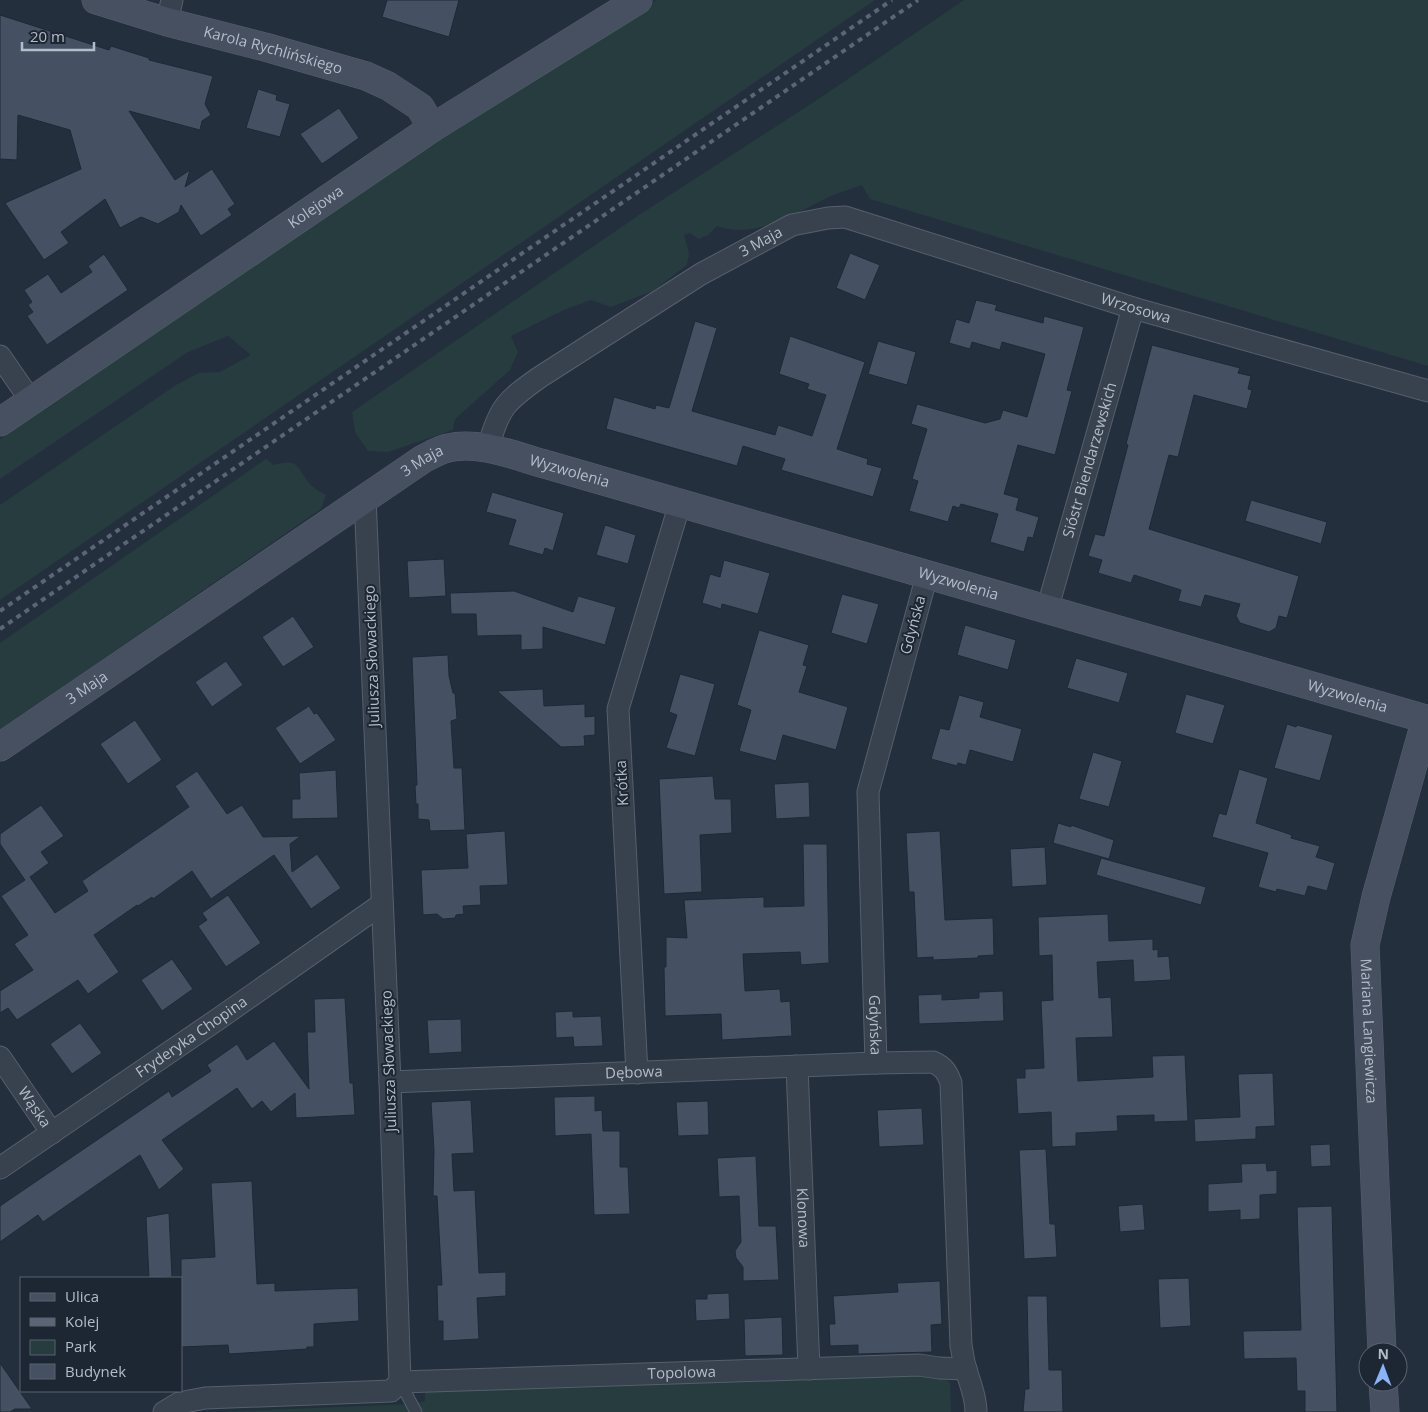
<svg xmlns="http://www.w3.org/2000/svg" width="1428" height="1412" viewBox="0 0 1428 1412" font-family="'Open Sans',sans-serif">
	<rect width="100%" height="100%" fill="#242f3e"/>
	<path fill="#263c3f" d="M656,0h219l-875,600v-95l176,-120 23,-12 21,-1 31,-17 -23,-19 -40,16 -188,127v-40l422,-292z
		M964,0h464v366l-558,-167 -8,-14c-11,4 -22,7 -33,12 -33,16 -74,43 -112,29l-9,9 -9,4 -9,-6 -6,2 5,18 -2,12 -34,26 -42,16 -20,-7 -25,9 -55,27 7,16 -8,18 -55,49 -2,11 -65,22 -20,-1 -13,-19 -3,-20 287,-197 178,-115z
		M266,459l8,6c28,-8 22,5 38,21 4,4 10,6 14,9l-5,14 -321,221v-87z
		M921,1370l29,12 1,30h-732l193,-8 13,-3v-9z"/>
	<path fill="#455162" stroke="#1f2835" d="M387,0h72l-10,37 -67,-20z
		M0,15l109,35 2,-4 38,12v2l64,16 -8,28 6,11 -9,6 -2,9 -71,-19 46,69 15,-10 -5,17 27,-18 23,35 -7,5 4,6 -31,21 -20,-31 -2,7 -21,12 -17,-7 -21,11 -15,-29 -44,33 8,11 -25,17 -39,-57 76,-34 -11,-39 -52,-15 -1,45 -17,-1z
		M258,89l19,6 -1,5 14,4 -10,33 -34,-9z
		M339,108l20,30 -37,26 -22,-30z
		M850,253l30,12 -15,35 -29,-12z
		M104,254l24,36 -81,55 -20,-29 6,-4 -5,-7 4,-3 -8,-12 24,-16 13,19 31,-21 -4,-6z
		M976,300l21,5 -2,5 48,13 1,-7 40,11 -17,63 5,1 -17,64 -37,-10 -14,49 15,4 -3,12 23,7 -6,21 -5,-1 -4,15 -34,-10 8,-28 -37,-10 -2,4 -6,-2 -5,16 -39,-11 9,-30 -6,-2 15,-50 -16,-5 6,-20 68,19 15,-4 3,-9 24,7 18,-63 -43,-12 -2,8 -28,-8 -2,7 -21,-6 7,-24 13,4z
		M695,321l22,7 -25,83 83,24 3,-10 34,11 14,-41 -19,-6 2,-5 -30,-10 11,-38 75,26 -28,87 31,10 -1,5 15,4 -9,29 -92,-27 4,-11 -42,-13 -6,20 -131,-37 8,-32 41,12 1,-4 13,3z
		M878,341l38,11 -9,33 -39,-11z
		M1152,345l88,23 -2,5 13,3 -3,13 4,1 -5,19 -53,-14 -16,62 -9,-2 -20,74 150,47 -12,42 -8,-2 -3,12 -7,4 -29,-9 -4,-7 4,-12 -35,-9 -4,12 -23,-6 3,-11 -47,-15 -3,8 -33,-10 4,-13 -14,-4 7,-22 9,2 24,-91 -2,-1z
		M492,492l72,21 -11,38 -8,-3 -2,7 -35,-10 8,-25 -30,-8z
		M1251,500l76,22 -6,22 -76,-23z
		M605,525l31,10 -8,29 -32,-9z
		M444,559l2,37 -37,2 -2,-37z
		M724,560l46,13 -12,41 -36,-10 -1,5 -19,-6 8,-29 10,3z
		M514,591l59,21 5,-16 38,11 -11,38 -62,-18v22l-22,1v-15l-44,1 -1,-22h-25l-1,-21z
		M842,594l37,10 -12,40 -36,-11z
		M293,616l21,31 -31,20 -21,-30z
		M965,625l51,15 -8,30 -51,-15z
		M759,630l50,15 -6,20 4,1 -8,26 49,15 -12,43 -53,-15 -7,26 -37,-10 12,-41 -14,-5z
		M448,655l1,21 4,17h2l2,26 -6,2 3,47h8l3,62 -35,1 -1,-11 -11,-1v-15h-2l-1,-19h2l-5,-128z
		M1076,658l52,15 -9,30 -52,-15z
		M226,661l17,24 -31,22 -17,-25z
		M680,674l35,10 -20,72 -29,-8 11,-33 -8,-3z
		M543,689l1,17 41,-2v13l10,-1v19l-11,1 1,10 -24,1 -64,-56z
		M1186,694l39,11 -12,39 -38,-11z
		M959,695l25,7 -4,15 42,12 -9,33 -43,-12 -4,15 -8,-2 -1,3 -26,-7 9,-31 9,2z
		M309,706l5,8 3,-1 19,27 -36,24 -25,-36z
		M135,720l27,40 -34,24 -28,-40z
		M1287,724l9,3 1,-2 36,10 -13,46 -46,-13z
		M1093,752l29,9 -13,46 -30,-8z
		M1239,769l29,9 -12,45 36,12 -1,3 29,8 -4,11 19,6 -8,28 -19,-5 -3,10 -28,-7 -1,3 -18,-5 10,-34 -56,-16 7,-24 7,2z
		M336,770l2,48 -46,1v-20h8l-1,-26z
		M197,771l30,43 15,-9 21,32 38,-1 -11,8 2,28 25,-18 24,34 -30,21 -37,-54 -63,44 -19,-28 -39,28 -1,-2 -14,9 -1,-1 -43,30 25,37 -31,22 -10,-14 -61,40 -9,-12 -8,5v-22l33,-21 -19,-26 14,-9 -27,-39 24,-16 -25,-36v-10l41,-29 23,31 -23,16 8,11 -19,14 25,36 33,-22 -6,-10 107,-74 -14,-21z
		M713,776l2,23h16l1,34 -32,2 2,57 -38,2 -5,-115z
		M809,782l1,35 -34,2 -2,-35z
		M1058,823l13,4v-2l43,15 -5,19 -56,-16z
		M505,831l3,54 -28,1 1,19 -18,1 1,8 -8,1 -1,3 -12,1 -6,-5 -14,1 -2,-45 47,-2 -2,-34z
		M940,831l5,89 48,-2 1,37 -16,1v2l-45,2v-3l-16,1 -3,-66h-5l-3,-59z
		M803,844h24l2,119 -28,2 -1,-13 -57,2 2,37 35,-2 1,13 9,-1 2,35 -70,4 -1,-26 -56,2 -1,-49h2v-30l21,1 -3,-38 80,-3v10l40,-1z
		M1045,847l2,38 -35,2 -2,-38z
		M1101,858l105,29 -5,18 -105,-30z
		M228,895l33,48 -35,24 -28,-41 9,-6 -5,-7z
		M1108,914l1,27 44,-2v11l5,-1v8l11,-1 2,24 -37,2 -1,-22 -36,2 2,36 12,-1 2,40 -37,1 2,43 75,-4 -1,-21 33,-1 3,66 -34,1v-7l-37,1 1,15 -42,2v13l-24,1 -1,-35 -33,2 -2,-36h9v-9l19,-1 -3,-67 12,-1 -1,-45 -13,1 -1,-39z
		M172,959l21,30 -31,22 -21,-31z
		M1003,991l1,30 -85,3 -1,-29 24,-1v6l37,-2v-6z
		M345,998l5,85h3l2,32 -59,3 -1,-25 -24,19 -9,-11 -10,8 -15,-21 -75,52 22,29 -25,21 -19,-35 -97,67 -5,-7 -38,27v-36l169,-115 3,6 39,-26 -4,-6 30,-21 10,16 27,-19 35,48 -2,-57h8l-1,-33z
		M573,1011v6l28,-1 2,30 -29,1 -1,-10 -17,1 -1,-26z
		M461,1019l1,33 -33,2 -2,-34z
		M80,1023l22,30 -30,21 -22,-30z
		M1273,1073l2,53 -19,1v12l-61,3 -1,-23 46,-2 -2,-43z
		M595,1096v15l7,-1 1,21h17v36h8l2,47 -36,1 -3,-81 -36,2 -1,-39z
		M471,1100l3,53 -22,1 2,37 21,-1 4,83 27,-1v24l-29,2 2,41 -36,2v-20h-5l-1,-36h5l-5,-89h-4l1,-45 -3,-49z
		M708,1101l1,34 -31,1 -2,-34z
		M922,1108l2,37 -45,2 -2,-37z
		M1330,1144l1,22 -20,1 -1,-22z
		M1046,1149l4,75h5l2,33 -33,2 -5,-109z
		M756,1156l3,70h17l3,54 -36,1v-14l-7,-9 -1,-7 6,-9 -2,-46 -20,1 -2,-39z
		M1266,1163l1,8 10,-1v24l-17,1v24l-20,1v-10l-32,2v-28l34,-2 -1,-18z
		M252,1181l5,103 18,-1v8l83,-3 1,33 -45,3v23h-7v2l-78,5 -1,-9 -47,2v-88l34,-2 -4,-74z
		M1143,1204l2,26 -25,2 -2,-26z
		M1332,1206l5,206h-32v-21h-8l-1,-33 -52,1 -1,-28 58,-1 -4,-123z
		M169,1213l3,64 -23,1 -3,-61z
		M1189,1278l2,48 -31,2 -2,-49z
		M940,1281l2,43 -11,1 1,27 -74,2v-9l-28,1 -1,-22h6l-2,-28 65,-4 -1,-9z
		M729,1293l1,26 -34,2 -1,-22h12v-5z
		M1027,1296h20l2,74h13l1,42h-40l2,-23h4z
		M782,1317l1,38 -38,1 -1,-37z
		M0,1363l32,46h-17l-5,3h-10z"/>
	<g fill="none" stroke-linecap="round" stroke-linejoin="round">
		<defs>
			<path id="lane" d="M400,1382l16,30"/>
			<g id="street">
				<path d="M167,22l5,-22"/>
				<path d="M0,356l31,45"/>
				<path id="s1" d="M488,448c11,-41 18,-47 52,-71l161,-103 91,-49 36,-7 17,-1 288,91 295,83"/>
				<path id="s2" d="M927,575l-59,217 8,271 57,-1c11,5 14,10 18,21l10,263c2,7 2,16 5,23 4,16 10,26 10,43"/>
				<path id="s3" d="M1047,610l86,-302"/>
				<path id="s4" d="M0,1057l52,76"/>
				<path id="s5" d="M797,1066l12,303"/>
				<path d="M637,1073l-19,-364 62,-206"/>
				<path id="s6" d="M390,1082l486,-19"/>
				<path id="s7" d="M0,1168l221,-151 161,-113"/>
				<path id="s8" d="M400,1382l519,-17 20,3 27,1"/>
				<path d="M164,1412l15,-9 26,-5 186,-7 9,-9 -10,-300 -25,-585"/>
			</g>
			<g id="secondary">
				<path id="s9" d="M96,0l71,22 98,25 101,29 22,10 32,21 12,21"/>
				<path id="s10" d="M0,422l432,-294 206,-128"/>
				<path id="s11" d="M0,747l423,-288c8,-4 16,-9 25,-11 32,-8 69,9 100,17l878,254 -50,178 -11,48 17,407"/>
				<path d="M1383,1382l2,30"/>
			</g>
		</defs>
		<use href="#lane" stroke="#565f6c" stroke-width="13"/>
		<use href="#street" stroke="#565f6c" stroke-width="23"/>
		<use href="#secondary" stroke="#565f6c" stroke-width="29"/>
		<use href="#lane" stroke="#38414e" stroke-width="11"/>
		<use href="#street" stroke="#38414e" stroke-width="21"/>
		<use href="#secondary" stroke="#465061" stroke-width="28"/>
		<path stroke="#5a6575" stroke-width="4" stroke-dasharray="5 5" stroke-linecap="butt" d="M0,611l892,-611
			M0,629l918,-629"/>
	</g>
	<g text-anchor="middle" stroke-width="4" stroke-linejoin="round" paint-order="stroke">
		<g font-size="15" fill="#b4bcc9" stroke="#1d2633">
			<text dy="5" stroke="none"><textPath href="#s9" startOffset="184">Karola Rychlińskiego</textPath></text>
			<text dy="5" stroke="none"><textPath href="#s10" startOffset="382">Kolejowa</textPath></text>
			<text dy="5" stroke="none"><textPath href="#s1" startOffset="350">3 Maja</textPath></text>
			<text dy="5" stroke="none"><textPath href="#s1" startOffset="744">Wrzosowa</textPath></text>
			<text dy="5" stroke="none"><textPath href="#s3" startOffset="156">Sióstr Biendarzewskich</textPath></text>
			<text dy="5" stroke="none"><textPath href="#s11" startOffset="510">3 Maja</textPath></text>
			<text dy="5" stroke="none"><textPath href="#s11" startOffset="664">Wyzwolenia</textPath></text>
			<text dy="5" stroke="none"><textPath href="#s11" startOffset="1069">Wyzwolenia</textPath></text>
			<text transform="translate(913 625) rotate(-75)" y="5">Gdyńska</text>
			<text transform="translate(372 656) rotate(-92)" y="5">Juliusza Słowackiego</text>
			<text dy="5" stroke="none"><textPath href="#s11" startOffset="105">3 Maja</textPath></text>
			<text dy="5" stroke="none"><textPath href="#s11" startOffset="1474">Wyzwolenia</textPath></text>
			<text transform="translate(622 783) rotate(-93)" y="5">Krótka</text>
			<text dy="5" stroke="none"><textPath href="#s2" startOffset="458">Gdyńska</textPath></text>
			<text dy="5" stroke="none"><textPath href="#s11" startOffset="1876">Mariana Langiewicza</textPath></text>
			<text dy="5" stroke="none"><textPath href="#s7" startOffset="232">Fryderyka Chopina</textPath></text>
			<text transform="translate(389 1061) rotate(-92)" y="5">Juliusza Słowackiego</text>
			<text dy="5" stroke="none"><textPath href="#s6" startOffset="244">Dębowa</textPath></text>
			<text dy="5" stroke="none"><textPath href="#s4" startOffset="61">Wąska</textPath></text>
			<text dy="5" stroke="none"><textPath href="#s5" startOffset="152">Klonowa</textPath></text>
			<text dy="5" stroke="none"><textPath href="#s8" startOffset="282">Topolowa</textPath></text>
		</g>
	</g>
	<rect x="20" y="1277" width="162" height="115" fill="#1d2633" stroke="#59626f"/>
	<rect x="30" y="1293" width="25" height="8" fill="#465061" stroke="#59626f"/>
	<text x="65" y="1302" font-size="15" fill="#b4bcc9">Ulica</text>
	<rect x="30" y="1318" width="25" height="8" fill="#5a6575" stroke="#59626f"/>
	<text x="65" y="1327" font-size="15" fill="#b4bcc9">Kolej</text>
	<rect x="30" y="1340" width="25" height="15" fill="#263c3f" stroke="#59626f"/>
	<text x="65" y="1352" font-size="15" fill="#b4bcc9">Park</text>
	<rect x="30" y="1364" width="25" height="15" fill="#455162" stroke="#59626f"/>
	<text x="65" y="1377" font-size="15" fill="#b4bcc9">Budynek</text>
	<g transform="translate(1383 1367) rotate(1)"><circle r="24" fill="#1d2633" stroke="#59626f"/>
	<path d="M0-4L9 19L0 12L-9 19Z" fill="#8ab4f8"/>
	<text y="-8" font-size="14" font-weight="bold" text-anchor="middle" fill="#b4bcc9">N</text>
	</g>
	<path d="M22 42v8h72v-8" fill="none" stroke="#b4bcc9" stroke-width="2.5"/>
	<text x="30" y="42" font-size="15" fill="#b4bcc9" stroke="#1d2633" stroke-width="4" paint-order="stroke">20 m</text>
</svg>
